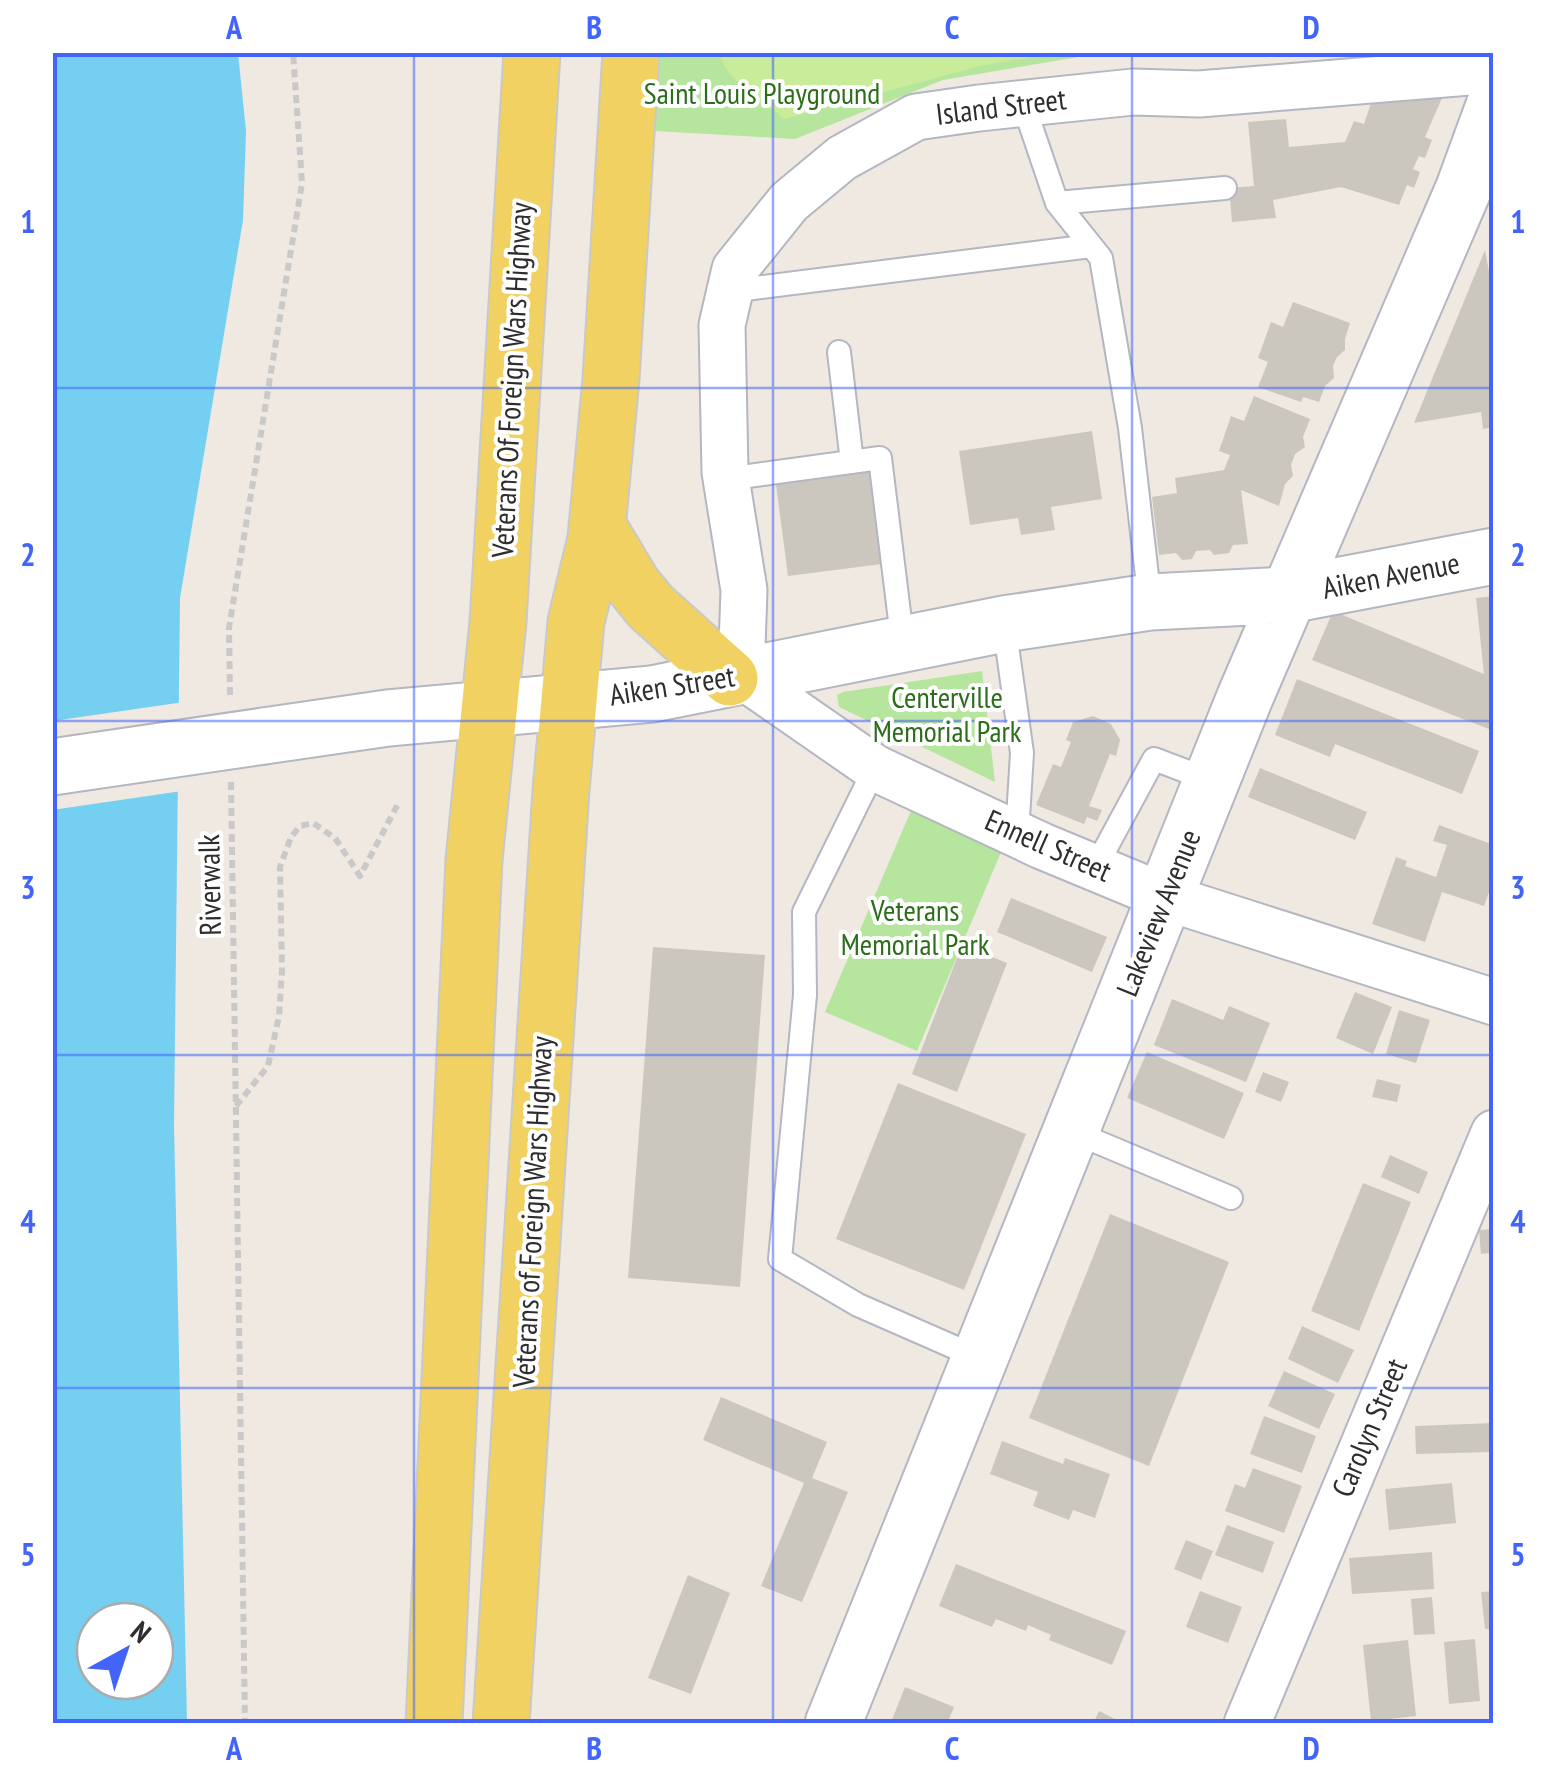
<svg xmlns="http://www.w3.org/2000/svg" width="1546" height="1776" viewBox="0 0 1546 1776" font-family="'PT Sans Narrow',sans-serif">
	<rect width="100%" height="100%" fill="#efe9e1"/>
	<path fill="#b6e59e" d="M659,53h443l-159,27 -148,59 -140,-8z
		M982,671l13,111 -156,-75 -2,-12 6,-3z
		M913,806l91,39 -87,206 -92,-39z"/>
	<path fill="#c9ec9a" d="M720,53v-1l334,1 -74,13 -196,53c-19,-19 -60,-38 -64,-66z"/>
	<path fill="#75cff0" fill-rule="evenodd" d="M52,53h186l8,78 -3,89 -63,378 -6,527 13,598h-134zM95,1621h60v60h-60z"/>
	<path fill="#efe9e1" d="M184,702l-2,89 -130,19 1,-89z"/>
	<path fill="#cbc7bf" d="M1442,98l-17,39 7,3 -7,18 -6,-2 -6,13 7,3 -6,16 -7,-3 -8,20 -58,-18 -68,13 3,18 -44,4 -2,-23 -8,1 -1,-11 33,-3 -6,-64 38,-3 3,28 56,-5 9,-21 10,3 7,-21z
		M1485,250l9,49v128l-11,2 -2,-17 -67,11z
		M1293,302l57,21 -5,16v11l-8,7 -4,9 1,12 -9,8 -6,16 -16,-5 -2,5 -43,-15 10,-25 -10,-4 13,-36 12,5z
		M1254,396l56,23 -7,18 2,10 -10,7 -4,11 2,11 -8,8 -6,22 -38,-16 7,54 -15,1 -4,8 -15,2 -4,-5 -14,1 -4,8 -10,1 -6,-7 -17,2 -7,-58 25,-4 -2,-15 49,-8 6,-15 -11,-4 12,-35 13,5z
		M1092,431l10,68 -51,8 4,23 -34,5 -3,-17 -48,7 -11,-74z
		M869,464l13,100 -94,12 -13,-99z
		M1494,596v135l-182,-71 21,-49 151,63 -8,-76z
		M1297,679l182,72 -17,43 -127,-50 -5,13 -55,-22z
		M1093,716l18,8 9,16 -4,16 -6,-2 -21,52 13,4 -5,11 -10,-4 -3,7 -48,-19 17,-41 8,3 10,-25 -5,-2 7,-18z
		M1260,768l107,44 -12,28 -107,-43z
		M1439,825l55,20v34l-10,27 -42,-14 -17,50 -53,-18 24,-67 11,4 -2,5 31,11 11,-32 -14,-4z
		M1011,898l96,39 -15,35 -95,-40z
		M962,945l45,18 -50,129 -45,-18z
		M653,947l112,8 -25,332 -112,-9z
		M1355,992l37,15 -19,47 -37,-16z
		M1172,999l51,21 6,-14 41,17 -24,59 -92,-37z
		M1399,1010l31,10 -14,43 -30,-9z
		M1147,1052l97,41 -20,46 -97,-41z
		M1263,1072l26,10 -8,20 -26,-10z
		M1377,1079l24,6 -4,17 -25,-5z
		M898,1083l128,51 -62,156 -128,-51z
		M1390,1155l38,17 -9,22 -38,-17z
		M1363,1183l48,19 -52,129 -48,-20z
		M1110,1214l119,48 -80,204 -120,-48z
		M1494,1229v47h-3l-2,-23 -8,1 -2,-24z
		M1302,1326l52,24 -16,33 -50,-24z
		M1284,1371l51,23 -16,35 -51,-23z
		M721,1397l106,45 -15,36 36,14 -46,110 -41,-16 43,-103 -101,-43z
		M1264,1416l52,20 -14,37 -52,-19z
		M1494,1423v29l-78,2 -1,-28z
		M1002,1441l61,23 2,-6 45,16 -15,44 -22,-8 -4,10 -36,-14 5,-14 -48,-18z
		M1253,1468l49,18 -18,47 -59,-22 10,-27 10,4z
		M1452,1483l4,40 -67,7 -4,-41z
		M1227,1525l47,17 -11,31 -48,-18z
		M1186,1540l27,11 -12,29 -27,-11z
		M1432,1552l2,37 -82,5 -3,-36z
		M956,1564l170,67 -14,34 -63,-25 2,-5 -23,-10 -2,6 -30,-12 -4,8 -53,-21z
		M688,1575l42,18 -39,101 -43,-16z
		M1200,1591l42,16 -14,36 -42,-16z
		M1494,1591v38h-9l-4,-37z
		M1432,1597l3,37 -21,1 -3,-36z
		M1475,1639l5,62 -31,3 -5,-62z
		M1408,1640l8,76 -45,5 -8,-76z
		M905,1687l49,20 -7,17 -56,-2z
		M1099,1711l26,13h-32z"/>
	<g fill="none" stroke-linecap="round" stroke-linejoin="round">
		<defs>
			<path id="lane" d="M1023,103l34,100 44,55 29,170 20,174
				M1057,203l168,-15
				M730,291l361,-45
				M839,352l13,110
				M726,479l154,-21 23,187
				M1004,624l18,129 -5,81
				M875,768l-71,144 1,83 -25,264 78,46 121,53
				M1095,868l59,-109 58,22
				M1071,1131l160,67"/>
			<path id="street" d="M1494,70l-295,24 -66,-2 -154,16 -63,9 -74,41 -53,44 -54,67 -13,56 3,147 19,118 -3,85 134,93 167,78 123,51 329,105
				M1247,1724l247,-591"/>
			<path id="secondary" d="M264,736l124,-18 264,-24 352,-70 146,-22 139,-7 205,-39
				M833,1724l412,-1027 219,-509 30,-82"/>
			<path id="primary" d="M597,525l36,60 18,22 79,71
				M434,1724l40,-864 24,-238 34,-570
				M501,1724l60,-934 15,-168 20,-83 15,-160 20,-327"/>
		</defs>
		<use href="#lane" stroke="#b4b7c1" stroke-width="26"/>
		<use href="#street" stroke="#b4b7c1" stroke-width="49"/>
		<use href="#secondary" stroke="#b4b7c1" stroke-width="59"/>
		<use href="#primary" stroke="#c9c9c9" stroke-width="59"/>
		<path stroke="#c9c9c9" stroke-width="6" stroke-dasharray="8 5" stroke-linecap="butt" d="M230,695l-1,-67 73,-445 -9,-131
			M231,782l14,942
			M236,1106l32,-40 11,-50 3,-45 -2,-104 11,-30 9,-11 13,-3 22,15 25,38 39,-74"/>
		<use href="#lane" stroke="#fff" stroke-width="22"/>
		<use href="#street" stroke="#fff" stroke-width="45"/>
		<use href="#secondary" stroke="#fff" stroke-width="55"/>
		<use href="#primary" stroke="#f2d163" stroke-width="55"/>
		<defs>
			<path id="secondary-bridge" d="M52,767l212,-31"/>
		</defs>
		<use href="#secondary-bridge" stroke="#b4b7c1" stroke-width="59" stroke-linecap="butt"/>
		<use href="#secondary-bridge" stroke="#fff" stroke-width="55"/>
	</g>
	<path fill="none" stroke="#4264fb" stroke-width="2.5" stroke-opacity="0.55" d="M414,52v1672M773,52v1672M1132,52v1672M52,388h1442M52,721h1442M52,1055h1442M52,1388h1442"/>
	<g text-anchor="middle" stroke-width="8" stroke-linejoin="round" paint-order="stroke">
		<g font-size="30" fill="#2c6e1b" stroke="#fff">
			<text x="762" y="104">Saint Louis Playground</text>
			<text x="947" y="708">Centerville<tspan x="947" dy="34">Memorial Park</tspan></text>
			<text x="915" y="921">Veterans<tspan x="915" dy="34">Memorial Park</tspan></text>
		</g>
		<g font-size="30" fill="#2e2e2e" stroke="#fff">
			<text transform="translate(1001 107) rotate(-7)" y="10">Island Street</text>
			<text transform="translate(512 380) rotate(-87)" y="10">Veterans Of Foreign Wars Highway</text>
			<text transform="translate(1391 576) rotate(-11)" y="10">Aiken Avenue</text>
			<text transform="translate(672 686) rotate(-9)" y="10">Aiken Street</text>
			<text transform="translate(1048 846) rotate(24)" y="10">Ennell Street</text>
			<text transform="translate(210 885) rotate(-91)" y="10">Riverwalk</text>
			<text transform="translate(1159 913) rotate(-68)" y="10">Lakeview Avenue</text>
			<text transform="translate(533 1212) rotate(-87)" y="10">Veterans of Foreign Wars Highway</text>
			<text transform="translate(1370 1428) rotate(-67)" y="10">Carolyn Street</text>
		</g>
	</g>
	<rect width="1546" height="1776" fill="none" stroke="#ffffff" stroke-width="110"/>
	<g transform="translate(125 1651) rotate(40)"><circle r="48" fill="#ffffff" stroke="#ababab" stroke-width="2.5"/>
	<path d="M0-8L18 38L0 25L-18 38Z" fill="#4264fb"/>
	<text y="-15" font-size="28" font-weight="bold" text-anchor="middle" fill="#2e2e2e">N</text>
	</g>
	<rect x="55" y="55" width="1436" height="1666" fill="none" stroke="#4264fb" stroke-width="4"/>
	<g font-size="32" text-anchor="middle" font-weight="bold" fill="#4264fb">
		<text x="234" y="39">A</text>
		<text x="594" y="39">B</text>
		<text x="952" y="39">C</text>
		<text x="1311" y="39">D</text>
		<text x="28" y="233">1</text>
		<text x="1518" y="233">1</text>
		<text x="28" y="566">2</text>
		<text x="1518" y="566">2</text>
		<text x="28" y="899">3</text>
		<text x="1518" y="899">3</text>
		<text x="28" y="1233">4</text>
		<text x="1518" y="1233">4</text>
		<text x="28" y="1566">5</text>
		<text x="1518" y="1566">5</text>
		<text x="234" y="1760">A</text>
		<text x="594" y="1760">B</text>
		<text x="952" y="1760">C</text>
		<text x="1311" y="1760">D</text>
	</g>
</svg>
